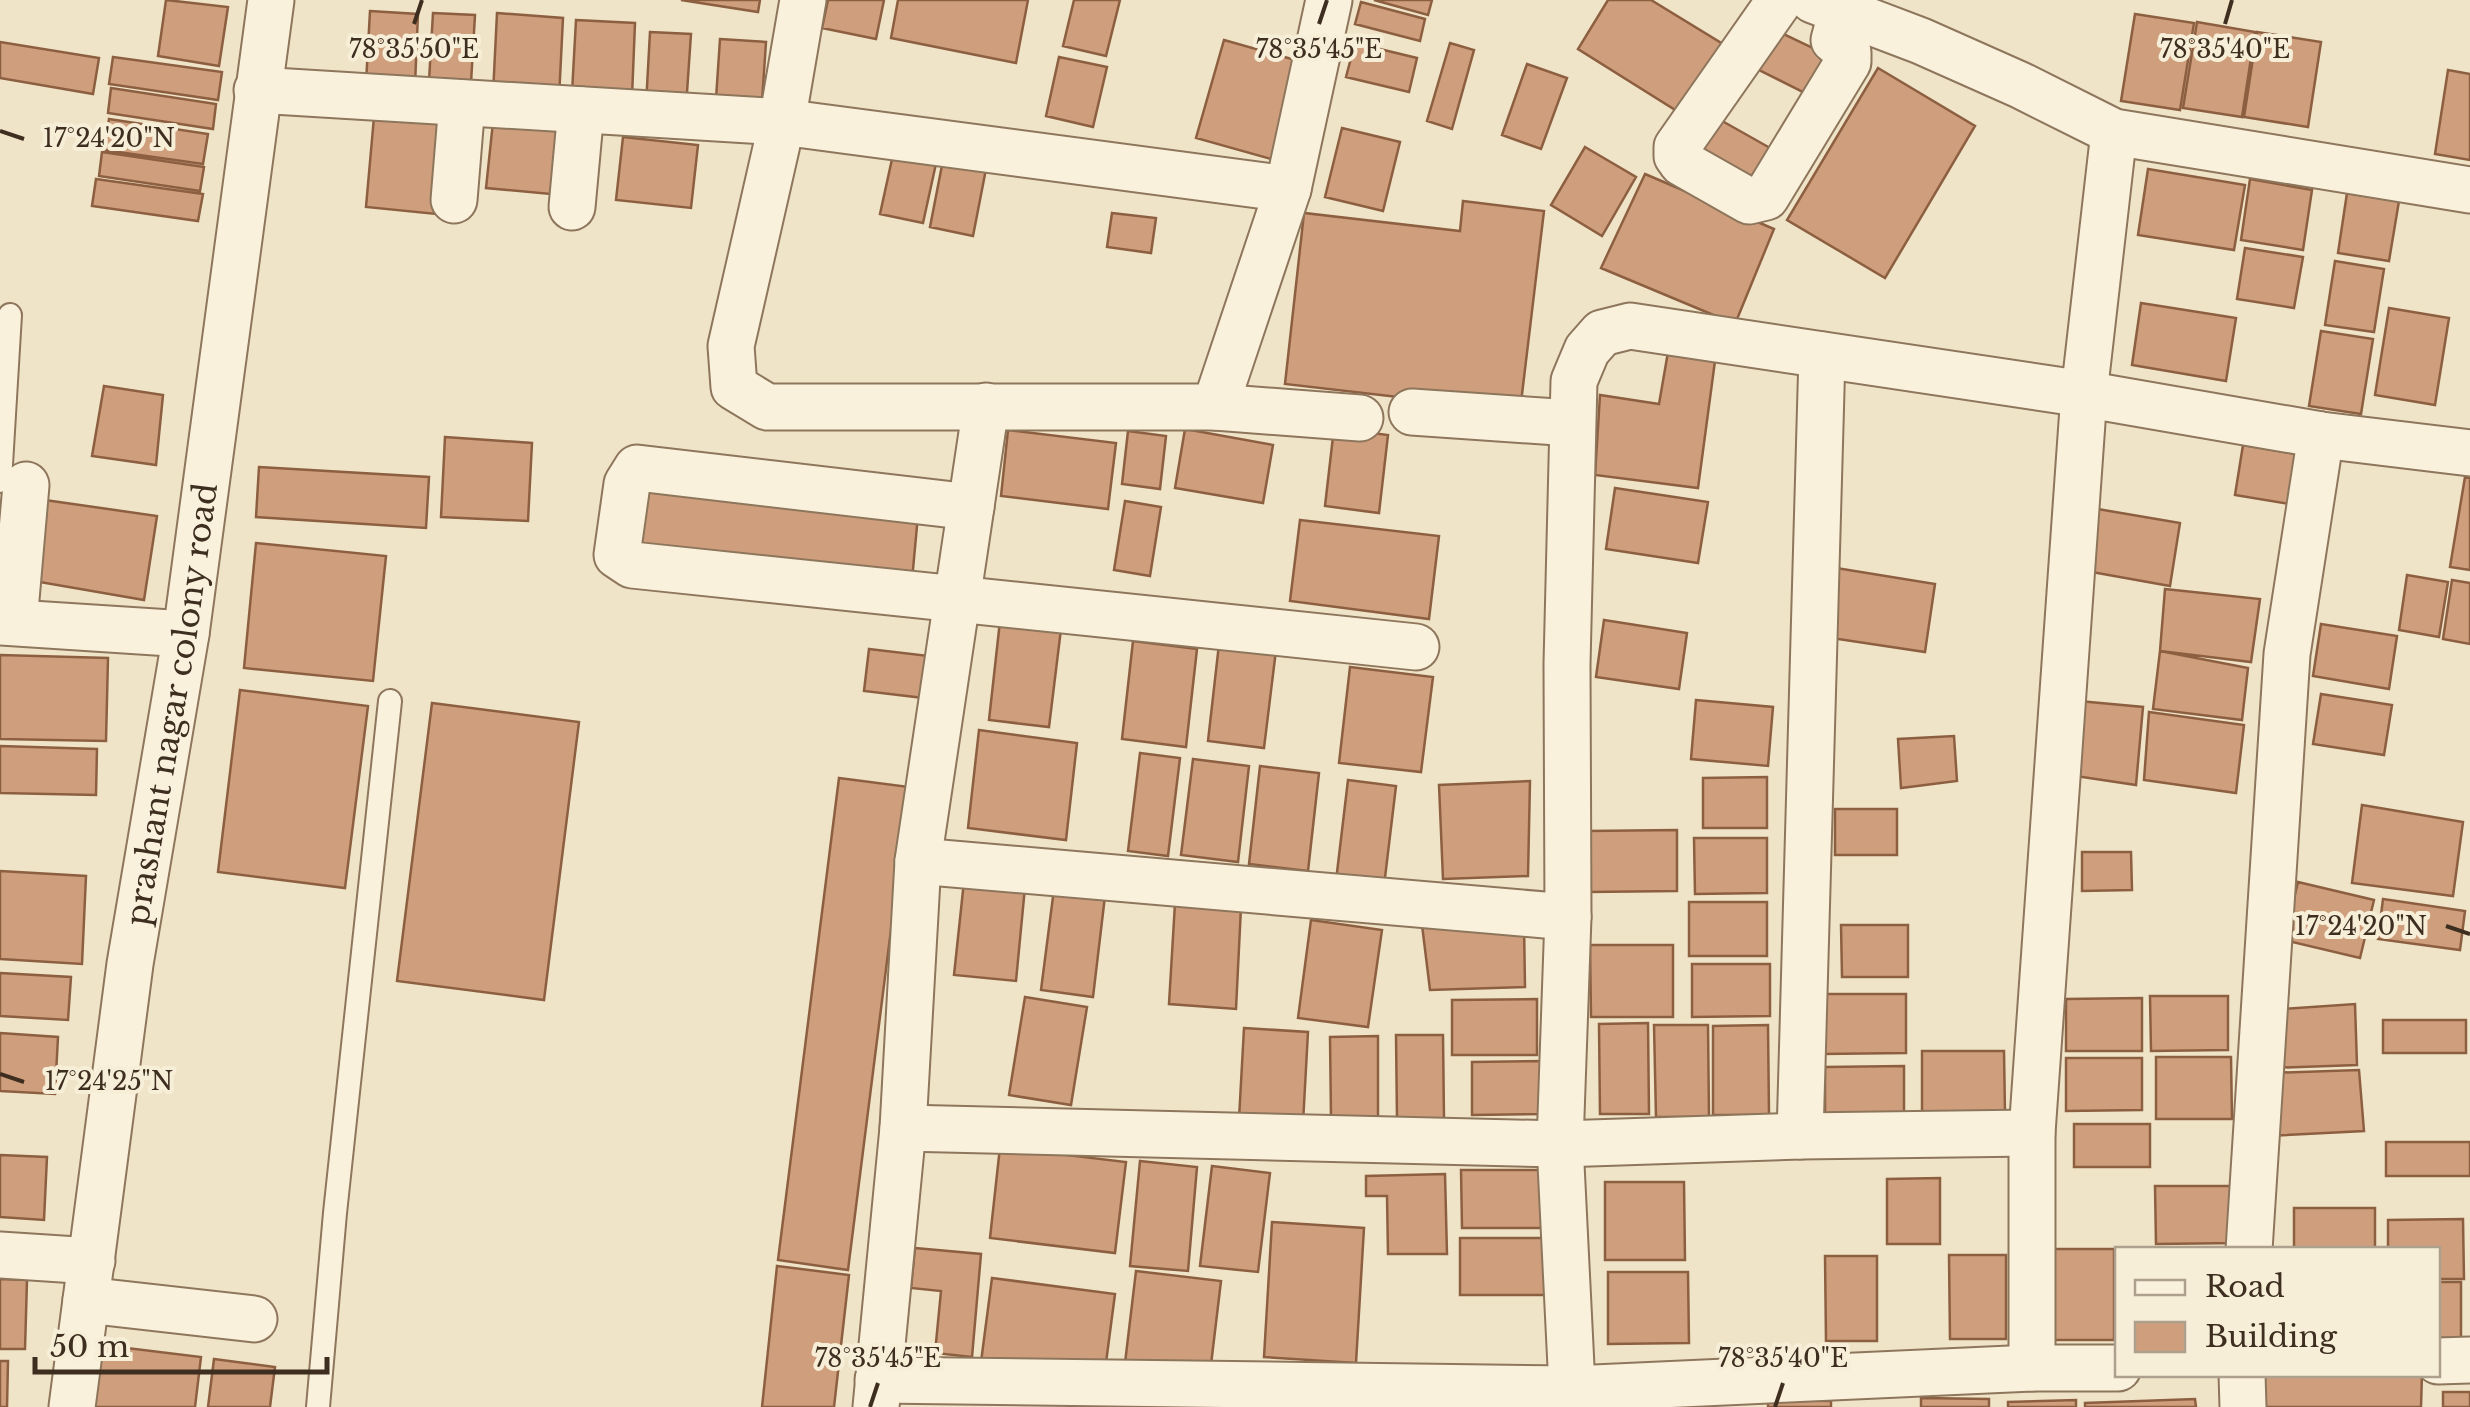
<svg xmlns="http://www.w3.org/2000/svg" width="2470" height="1407" viewBox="0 0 2470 1407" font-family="'Libre Baskerville',serif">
	<rect width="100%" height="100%" fill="#f0e4c8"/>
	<path fill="#cf9f7d" stroke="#8d5f41" stroke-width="2.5" d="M166,0l62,7 -9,59 -61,-10z
		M681,0h79l-2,12z
		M828,0h56l-8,39 -54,-11z
		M898,0h130l-12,63 -125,-25z
		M1074,0h46l-14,56 -43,-10z
		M1374,0h58l-4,15z
		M1608,0h43l80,49 -43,69 -110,-69z
		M1361,2l64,17 -5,22 -65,-17z
		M370,11l48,3 -3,71 -49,-2z
		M433,13l42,2 -4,68 -42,-2z
		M497,13l66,5 -4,80 -66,-4z
		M2135,14l59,9 -14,87 -59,-9z
		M576,20l59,3 -3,74 -60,-4z
		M2197,22l58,10 -13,85 -59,-9z
		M1769,27l67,32 -21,39 -68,-34z
		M650,32l41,2 -5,73 -40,-2z
		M2257,32l64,10 -13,85 -64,-10z
		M720,39l46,3 -4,60 -46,-3z
		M1224,40l82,23 -28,98 -82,-23z
		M0,42l99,16 -6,36 -93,-16z
		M1355,43l62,15 -8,34 -63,-15z
		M1450,43l24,7 -22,79 -25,-8z
		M113,57l109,15 -4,28 -109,-16z
		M1059,57l48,10 -14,60 -47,-11z
		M1527,64l40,14 -26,71 -39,-14z
		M1878,68l97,58 -90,152 -98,-58z
		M2448,70l22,4v86l-35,-6z
		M111,88l105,16 -3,25 -105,-16z
		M1708,113l71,40 -23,40 -70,-41z
		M374,117l81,7 -9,91 -80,-8z
		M109,119l99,15 -5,30 -99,-14z
		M493,122l85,8 -6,66 -86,-8z
		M1342,128l58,14 -17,69 -58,-14z
		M623,137l75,8 -7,63 -75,-8z
		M1585,147l51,30 -34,59 -51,-31z
		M894,150l43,9 -14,64 -43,-9z
		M102,152l102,15 -4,24 -101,-15z
		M943,160l43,9 -13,67 -43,-9z
		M2148,169l97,16 -11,65 -96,-15z
		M1645,174l129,55 -39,95 -134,-56z
		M96,179l107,15 -5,27 -106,-15z
		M2250,179l62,11 -9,60 -62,-10z
		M2347,193l52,8 -10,60 -51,-8z
		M1463,201l81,10 -24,200 -235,-27 19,-171 156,18z
		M1112,213l44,5 -5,35 -44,-6z
		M2245,248l58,9 -9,51 -57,-9z
		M2335,261l49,8 -10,63 -49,-7z
		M2141,303l95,15 -10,63 -94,-16z
		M2389,308l60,10 -14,87 -60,-10z
		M2321,331l52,8 -12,75 -52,-8z
		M1668,352l47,9 -17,127 -103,-13 5,-80 59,9z
		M104,386l59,9 -7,70 -64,-9z
		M1334,428l54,7 -9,78 -54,-7z
		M1185,429l88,16 -10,58 -88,-15z
		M1008,430l108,13 -8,66 -107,-13z
		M1128,431l38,5 -6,53 -38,-5z
		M445,437l87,6 -4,78 -87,-4z
		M2243,445l60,10 -8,50 -60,-10z
		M259,467l170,10 -3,51 -170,-11z
		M2465,477l5,1v92l-20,-3z
		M641,481l277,34 -6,65 -278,-32z
		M1615,488l93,14 -10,61 -92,-14z
		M45,500l112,16 -13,84 -110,-19z
		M1125,501l36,6 -11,69 -36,-6z
		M2086,507l94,16 -10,63 -95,-17z
		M1300,520l139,16 -10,83 -139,-18z
		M256,543l130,13 -13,125 -129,-13z
		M1824,566l111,18 -10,68 -107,-16z
		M2407,575l41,7 -9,55 -40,-7z
		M2452,580l18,3v61l-27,-5z
		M2165,589l95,10 -9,63 -91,-11z
		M1604,620l83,13 -8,56 -83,-12z
		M1000,621l61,8 -12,98 -60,-7z
		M2321,624l76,12 -8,53 -76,-13z
		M1133,641l64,8 -11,98 -64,-8z
		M1219,644l57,6 -12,98 -56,-7z
		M869,649l60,7 -5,42 -60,-7z
		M2160,651l88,17 -6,52 -89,-11z
		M0,655l108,3 -2,83 -106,-2z
		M1350,667l83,10 -12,95 -82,-9z
		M240,690l128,16 -23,182 -127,-16z
		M2321,694l71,11 -8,50 -71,-11z
		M1696,700l77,7 -5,59 -77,-7z
		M2068,700l75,7 -7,78 -74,-11z
		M432,703l147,19 -35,278 -147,-19z
		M2149,712l95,13 -8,68 -92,-13z
		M979,730l98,13 -11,97 -98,-12z
		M1954,736l3,45 -56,7 -3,-49z
		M0,746l97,3 -1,46 -96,-2z
		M1140,753l40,5 -12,98 -40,-5z
		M1193,759l56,7 -11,96 -57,-7z
		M1260,766l59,7 -11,98 -59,-7z
		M1767,777v51h-64v-50z
		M839,778l70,9 -61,483 -70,-10z
		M1348,780l48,6 -12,100 -48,-5z
		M1530,781l-2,95 -85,3 -4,-94z
		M2362,805l101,17 -10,74 -101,-13z
		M1835,809h62v46h-62z
		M1677,830v61l-89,1v-61z
		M1694,838h73v55l-72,1z
		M2082,852h49l1,38 -50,1z
		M0,871l86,5 -4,88 -82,-5z
		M964,881l61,6 -9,94 -62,-6z
		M2298,882l76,18 -14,58 -76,-18z
		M1054,889l51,7 -12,101 -52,-7z
		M2383,899l82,12 -5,39 -82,-11z
		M1689,902h78v54h-78z
		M1175,903l66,4 -5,102 -67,-5z
		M1311,920l71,10 -14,97 -70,-9z
		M1524,924l1,63 -95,3 -8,-65z
		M1841,925h67v52h-66z
		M1590,945h83v72h-82z
		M1692,964h78v52l-78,1z
		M0,973l71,4 -3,43 -68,-4z
		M1822,994h84v59l-84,1z
		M2150,996h78v54l-77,1z
		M1025,997l62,10 -16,98 -62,-10z
		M2142,998v53h-76v-52z
		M1537,999v56h-85v-55z
		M2355,1004l2,61 -88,3v-58z
		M2383,1020h83v33h-83z
		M1648,1023l1,91h-49l-1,-90z
		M1654,1025h54l1,92h-53z
		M1768,1025l1,90h-56v-89z
		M1244,1028l64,4 -5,91 -64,-4z
		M0,1033l58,4 -3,57 -55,-3z
		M1396,1035h47l1,84h-47z
		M1378,1036v81h-47l-1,-80z
		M1922,1051h82l1,62 -83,1z
		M2156,1057h75l1,62h-76z
		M2066,1058h76v52l-76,1z
		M1544,1061l1,53 -73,1v-53z
		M1904,1066v57h-79v-56z
		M2359,1070l5,61 -98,5 2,-63z
		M2074,1124h76v43h-76z
		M2386,1142h84v34h-84z
		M1000,1147l126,15 -11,91 -125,-15z
		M0,1155l47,2 -3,63 -44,-3z
		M1140,1161l57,6 -9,104 -58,-5z
		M1212,1166l58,7 -12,99 -58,-6z
		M1461,1170h85v58h-84z
		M1445,1174l2,80h-59l-1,-58h-21v-20z
		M1940,1178v66h-53v-65z
		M1605,1182h79l1,78h-80z
		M2155,1186h82l1,57 -82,1z
		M2294,1208h81v42h-81z
		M2463,1219l1,60h-26v-29h-50v-30z
		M1272,1222l92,6 -8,135 -92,-6z
		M1460,1238h86v57h-86z
		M915,1248l66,6 -9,103 -37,-4 6,-62 -30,-3z
		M2053,1249h61v91h-60z
		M1949,1255h57v84h-56z
		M1825,1256h52v85h-51z
		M777,1266l72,9 -15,132h-72z
		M1136,1271l85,10 -11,92 -85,-10z
		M1608,1272h80l1,71 -81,1z
		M992,1278l123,16 -11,84 -123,-16z
		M0,1279l27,1 -2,69h-25z
		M2438,1282h23v56h-23z
		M94,1344l107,13 -6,50h-109z
		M214,1359l61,8 -5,40h-62z
		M0,1361h8l-1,46h-7z
		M2263,1374h159l-1,33h-158z
		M2443,1392h27v15h-27z
		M1921,1398l68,1v8h-68z
		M2195,1399l1,8h-111v-4z
		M1768,1400l63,1v6h-63z
		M2076,1400v7h-68v-5z"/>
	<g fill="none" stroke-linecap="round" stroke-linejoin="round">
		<defs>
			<path id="lane" d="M0,481l10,-166
				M318,1407l17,-194 55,-512"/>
			<g id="street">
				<path d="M803,0l-21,122 -51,224 3,41 33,20h448l73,-218 41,-189"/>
				<path d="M1780,0l-103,147v9l5,7 67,38 17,-4 82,-135v-10l-14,-12 8,-30"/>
				<path d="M1813,0l108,41 99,44 94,47 356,58"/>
				<path d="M257,90l525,32 506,67"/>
				<path d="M454,200l8,-97"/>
				<path d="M572,207l9,-97"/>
				<path d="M1215,407l145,11"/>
				<path d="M1412,412l160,11"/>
				<path d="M971,507l-334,-39 -10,16 -10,71 15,10 784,82"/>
				<path d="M0,622l186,12"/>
				<path d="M14,622l12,-137"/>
				<path d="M918,861l650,56"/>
				<path d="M903,1128l657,16 240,-8 232,-3"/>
				<path d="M1800,1136l22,-781"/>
				<path d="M2249,1250l38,-596 34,-219"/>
				<path d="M0,1255l92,6"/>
				<path d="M86,1300l168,19"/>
				<path d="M2438,1361l32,-1"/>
				<path d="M2032,1368v-235l52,-739 30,-262"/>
				<path d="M2242,1374l1,33"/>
				<path d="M878,1380l694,9 460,-21h86"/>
				<path id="s1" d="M72,1407l58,-443 56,-330 85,-634"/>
				<path d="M876,1407l27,-279 15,-267 68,-455"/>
				<path d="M1573,1407l-13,-263 8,-227 -1,-253 7,-283 13,-31 15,-17 28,-7 454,68 237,41 149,18"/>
			</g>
		</defs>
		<use href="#lane" stroke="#8d765c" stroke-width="26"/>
		<use href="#street" stroke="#8d765c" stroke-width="49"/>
		<use href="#lane" stroke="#faf1dc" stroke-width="22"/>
		<use href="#street" stroke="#faf1dc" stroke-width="45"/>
	</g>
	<path fill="none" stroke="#3d2e20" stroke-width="4" d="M414,24l8,-24M1319,24l8,-24M2225,24l7,-24M0,131l24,8M2446,926l24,8M0,1074l24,8M870,1407l8,-24M1775,1407l8,-24"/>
	<g text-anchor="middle" stroke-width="8" stroke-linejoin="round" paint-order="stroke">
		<g font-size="32" fill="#3d2e20" stroke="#f7eed8">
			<text dy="11" stroke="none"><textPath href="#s1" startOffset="710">prashant nagar colony road</textPath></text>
		</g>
	</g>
	<g font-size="25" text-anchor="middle" fill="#3d2e20" stroke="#f7eed8" stroke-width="8" stroke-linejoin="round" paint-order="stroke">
		<text x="414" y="58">78°35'50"E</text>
		<text x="1319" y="58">78°35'45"E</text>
		<text x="2225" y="58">78°35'40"E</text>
		<text x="109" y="147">17°24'20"N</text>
		<text x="2361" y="935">17°24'20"N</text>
		<text x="109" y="1090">17°24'25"N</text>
		<text x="1783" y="1367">78°35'40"E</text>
		<text x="878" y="1367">78°35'45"E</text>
	</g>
	<rect x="2115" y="1247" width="325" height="130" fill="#f7eed8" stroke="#ada18e" stroke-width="2.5"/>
	<rect x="2135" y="1280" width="50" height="15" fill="#faf1dc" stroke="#ada18e" stroke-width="2.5"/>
	<text x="2205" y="1297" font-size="30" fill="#3d2e20">Road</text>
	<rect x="2135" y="1322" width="50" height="30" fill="#cf9f7d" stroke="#ada18e" stroke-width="2.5"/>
	<text x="2205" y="1347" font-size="30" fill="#3d2e20">Building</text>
	<path d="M35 1357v15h292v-15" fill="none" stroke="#3d2e20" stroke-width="5"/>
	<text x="50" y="1357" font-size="30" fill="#3d2e20" stroke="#f7eed8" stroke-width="8" paint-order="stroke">50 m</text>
</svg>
